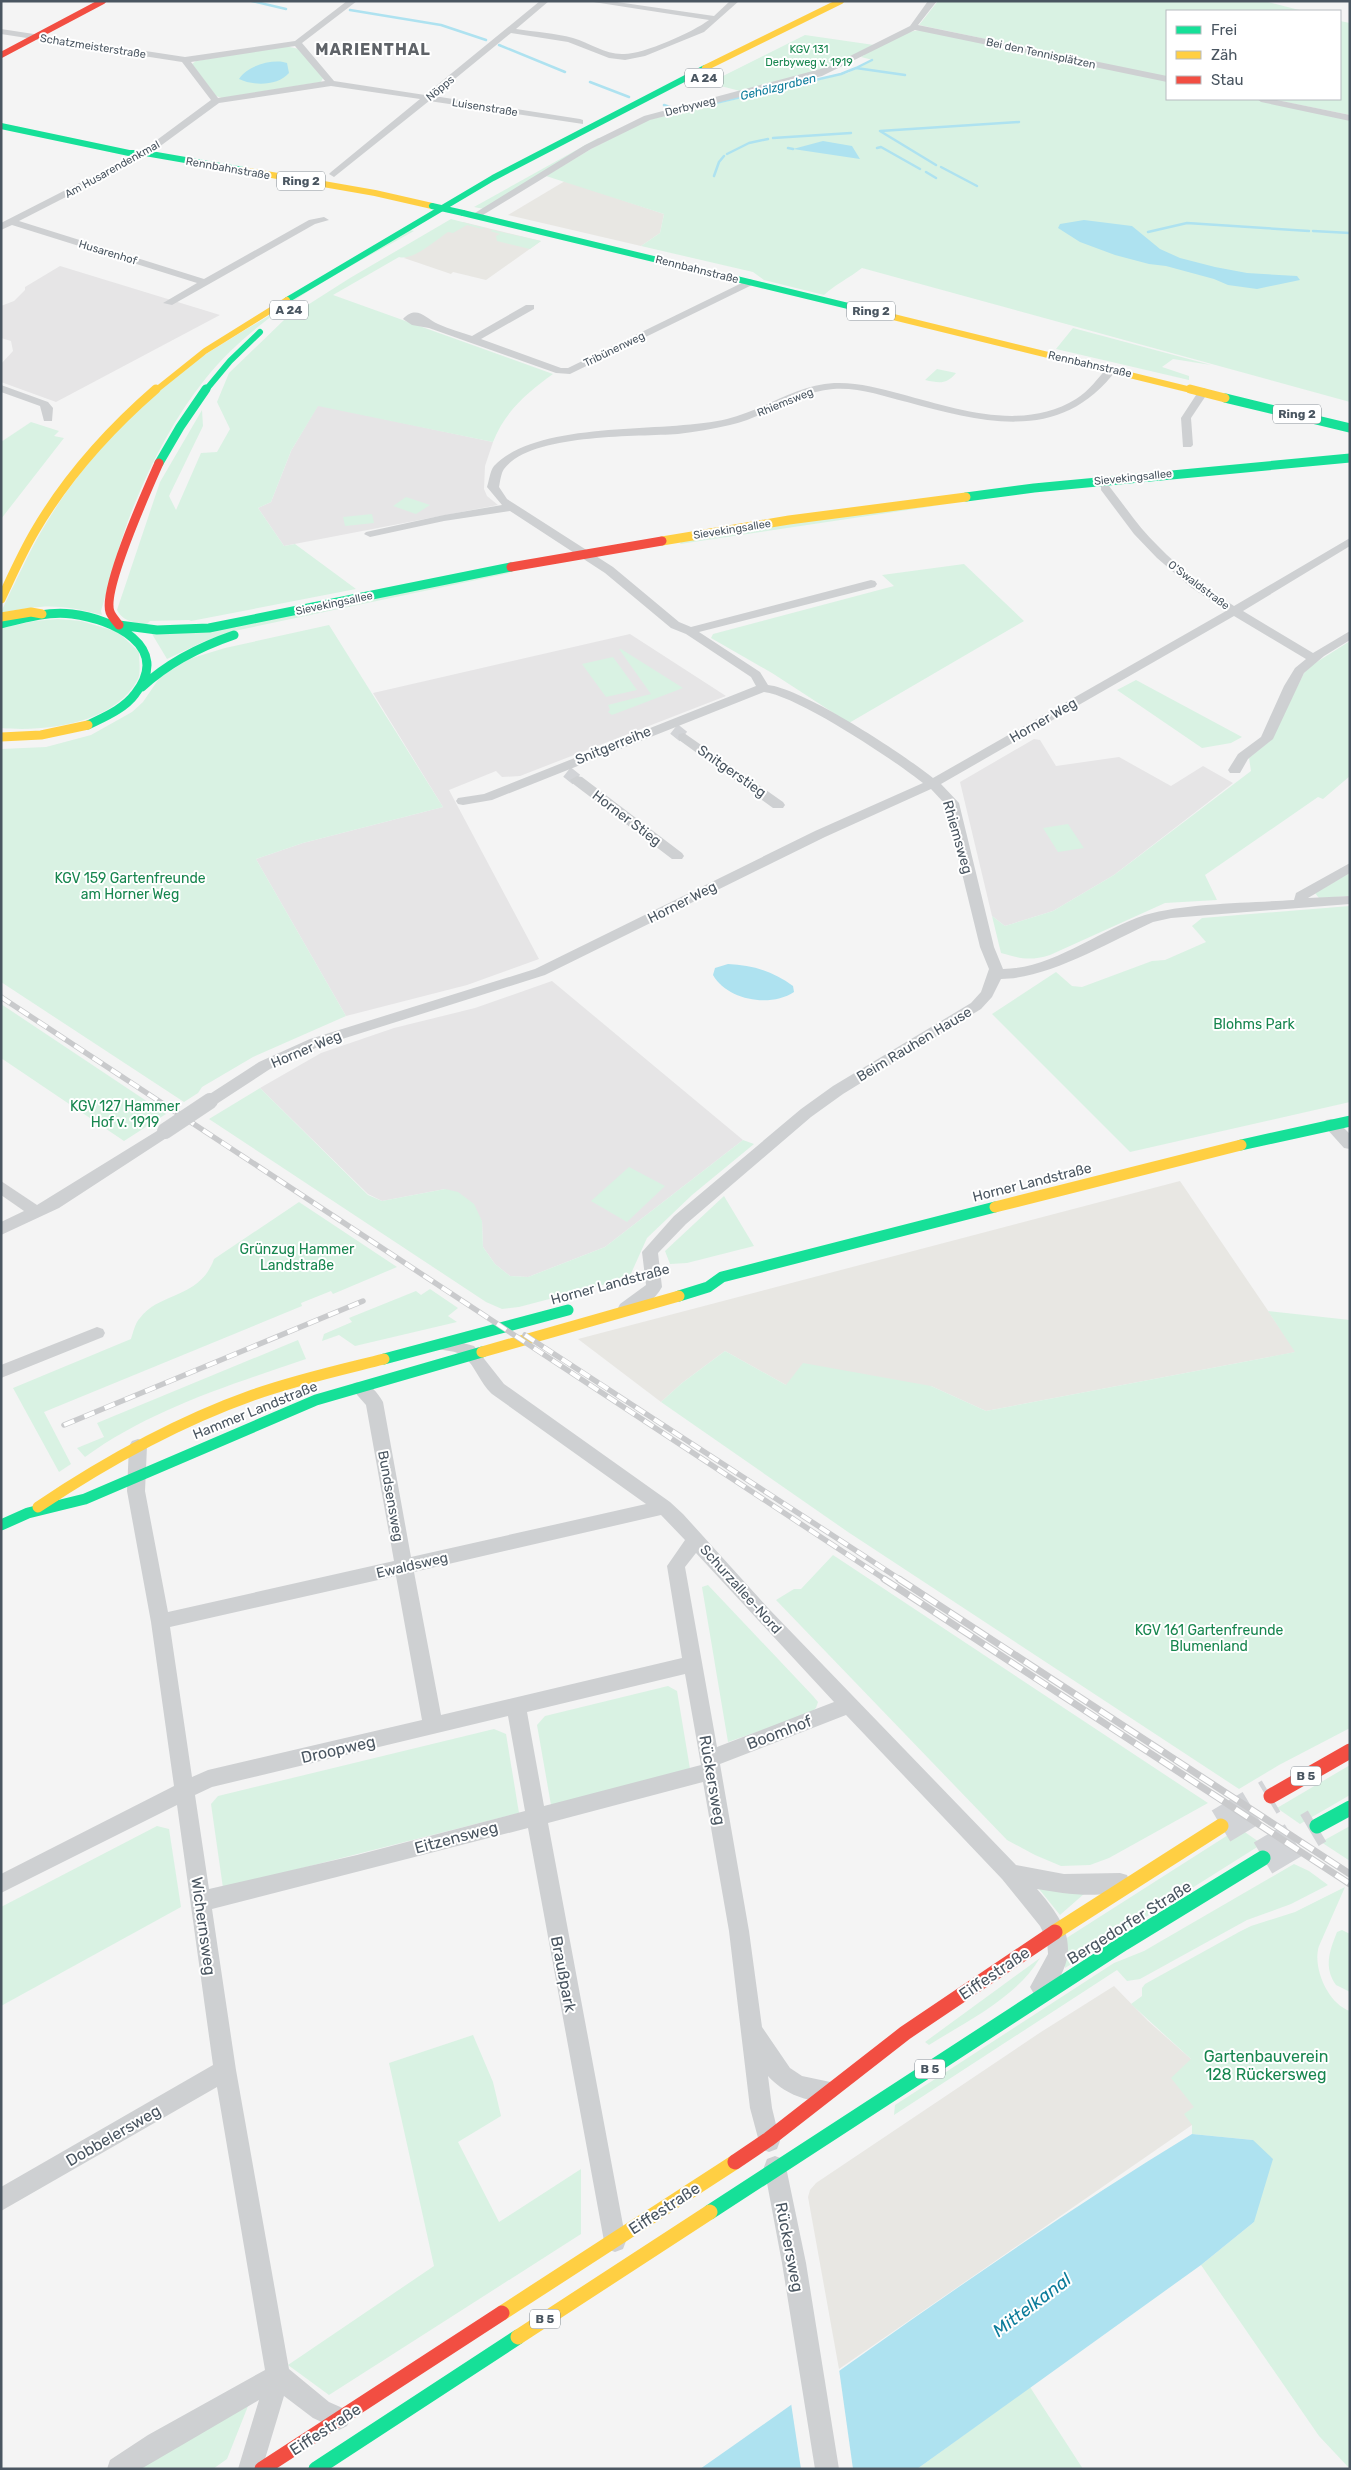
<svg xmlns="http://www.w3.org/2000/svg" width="1351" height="2470" viewBox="0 0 1351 2470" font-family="Rubik,sans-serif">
	<rect width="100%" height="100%" fill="#f4f4f4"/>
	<path fill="#e8e7e3" d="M565,181l99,33 -4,19 -19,13 -133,-31z
		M463,222l78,19 -55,39 -33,-8 -2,2 -47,-16z
		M1180,1181l116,171 -310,59 -55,-25 -145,-1 -61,-34 -43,32 -21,19 -83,-63z
		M1114,1986l34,35 43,38 3,48 -2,18 -353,244 -31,-172 2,-7 6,-7 225,-151z"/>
	<path fill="#e6e5e6" d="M60,266l160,49 -164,87 -55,-20v-18l12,-13 -2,-10 -10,-3v-32l13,-5 11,-11v-3z
		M318,405l175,37 -8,24 -1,23 3,7 11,9 -214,41 -26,-38 13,-6 20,-51z
		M630,634l96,62 -206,80 -18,1 -6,-6 -47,19 90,169 -72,26 -121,31 -90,-157 47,-16 140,-36 -70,-114z
		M1034,739l6,1 16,26 63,-9 52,29 32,-20 30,17 -119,92 -61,36 -48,15 -13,-10 -32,-134z
		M552,981l191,159 -138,107 -77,30 -18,-1 -15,-12 -12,-17 -1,-26 -37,-32 -63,12 -14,-7 -108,-106 61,-35 73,-25 81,-20z"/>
	<path fill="#d9f2e3" d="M938,1h326l39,10h-136v66l-248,-52z
		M1340,21l10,2v92l-79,-16h69z
		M921,30l246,50v19h89l94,19v284l-488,-134c-13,10 -26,16 -38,27l-60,-15 -11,-8 -112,-26 19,-13 4,-19 -118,-38 45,-27 57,-29 200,-47 25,-13 -12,-3c17,-11 39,-25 60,-27z
		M805,35l69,10 -46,24 -84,23 -35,-9z
		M285,46l14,3 24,29 -2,4 -99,16 -6,-2 -24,-32 4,-3z
		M598,138h3l-117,71 -10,-2z
		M451,219l34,9 -3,1 -15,-4 -14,8 -5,-1c-12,8 -35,29 -49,25l-66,38 220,79c-25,18 -48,37 -60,68l-175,-36 -27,45 -20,51 -13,6 26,38 11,-2 61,45 -165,32 -2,-1 -39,1 -4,4c-11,-3 -23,-3 -29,-15l43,-128 42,-72 1,16 -34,70 7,14 25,-57 16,-1 13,-23 -13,-27 12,-29 55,-53 66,-42z
		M410,230l4,1c-72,40 -155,81 -208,147 -30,37 -53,81 -71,125 -15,35 -23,72 -34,108l1,4c-42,-11 -57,-11 -101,-2 1,-4 22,-47 26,-55 35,-71 90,-135 153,-185 29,-23 63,-41 95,-61 44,-29 89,-56 135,-82z
		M493,230l48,11 -11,8 -33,-8 -1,-5 4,-2 -10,-3z
		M1073,328l138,37 -38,-6 -11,8 27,9v4l-133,-31z
		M937,369l19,4c-10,12 -17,10 -31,7z
		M31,422l28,9 -5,5 10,2 -63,81v-77z
		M406,497l24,8 -14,9 -23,-8z
		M941,505l-261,39 2,-4 146,-23z
		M372,514l2,9 -29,3 -2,-9z
		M964,564l60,57 -175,102 -77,-50 -61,-35 2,-4 181,-48 -12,-11z
		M507,570l3,3 -271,57 -34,11 -38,18 -15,-25z
		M58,619l23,2 37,11 21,20c0,8 2,20 -1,27 -24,45 -92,53 -137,49v-100l34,-7z
		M329,625l114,182 -140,36 -47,16 90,157 -93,41 -51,30 -4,6 -14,9 -183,-120v-233l45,-2 45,-12 41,-23 11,-10 17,-25 29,-18 36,-11z
		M1350,641v135l-27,23 -5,-2 -113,78 12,25 -52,3 -115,52c-20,6 -28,4 -49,-2l-9,-37 13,10 48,-15 61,-36 137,-104 -2,-13 21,-17 34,-68 8,-8z
		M619,649h2l62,39 -71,27 -4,-3 2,-2 -2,-5 43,-11z
		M613,657l24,33 -31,7 -24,-33z
		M1136,680l106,57 -11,6 -29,5 -85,-58z
		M1068,824l16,24 -26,4 -15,-24z
		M1350,873v23l-31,2 -4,-5z
		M1350,906v196l-220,50 -138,-138 64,-42 16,14 10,1 70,-26 13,-1 41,-18 -14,-16 10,-8z
		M1,1004l165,110 -42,27 -123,-83z
		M260,1088l108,107 14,6 63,-12 13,3 16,12 8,17 1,26 12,17 15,12 18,1 77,-30 138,-107 11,4 -62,51 -45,43 -18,40 -110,29 -17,2 -16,-7 -277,-183z
		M629,1167l36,19 -38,36 -36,-21z
		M724,1196l30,50 -67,17 -17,1 -5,-13z
		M299,1202l98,65 -64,27 -2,-3 -30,12 1,3 -258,106 27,52 -12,8 -46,-84 118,-49c2,-6 4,-16 9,-21 19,-26 60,-19 74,-59z
		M430,1289l28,19 -10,8 9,6 -102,24 -16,-11 -17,6 2,-7 28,-12 -3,-4 67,-27 5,4z
		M1268,1311l82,9v408l-71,37 -40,24 -391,-257 -187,-130 21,-19 43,-32 61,34 17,-22 128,23 55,25 309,-59z
		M298,1340l8,19c-76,26 -155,50 -221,98l-8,-9 27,-11 -7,-14z
		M833,1555l349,231 26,17 -99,55 -19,7 -29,1 -26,-11 -28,-15 -231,-240 18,-11h7z
		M708,1585l105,111 5,6 -2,6 -7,6 -81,28 -26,-155z
		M668,1686l9,5 13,78 -139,36 -14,-80 8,-9z
		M494,1729l12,5 13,79 -296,75 -12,-84 7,-8z
		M1350,1765v30l-50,29 -23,-16z
		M157,1826l12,3 12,78 -180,99v-99z
		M1350,1826v35l-29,-19z
		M1239,1828l23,16 -197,124v-29z
		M1294,1864l15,7 19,14 -37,19 -44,16 -107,59 -13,2 -10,-11 -223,145 1,-10 219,-142 30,-12z
		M1345,1887l-26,59c-7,21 9,58 31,65v458l-31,-33 -118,-171 53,-43 -1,-82 -61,-6v-9l-8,-11 10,-7 -23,-29 20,-19 -60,-55 11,-8v-8l3,-4 94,-52 12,-6 44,-14z
		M1039,1889l46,4 -25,22z
		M1342,1930l8,4v58l-14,-7c-13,-18 -6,-35 1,-53z
		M1040,1958c-24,40 -73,63 -111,87l-4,-3z
		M473,2035l20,47 8,34 -43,26 41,80 82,-53v65l-252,161 -41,-30 146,-99 -45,-203z
		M1030,2387l53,82h-166z
		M252,2396l-25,63 -14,10h-74z"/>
	<path fill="#aee2f0" d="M283,62l4,1 2,10c-11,13 -36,13 -50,6 8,-13 30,-19 44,-17z
		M823,141l29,5 8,13 -67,-10z
		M1084,220l48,6 28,23 20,9 35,9 32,6 50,3 3,4 -43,9 -29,-4 -14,-6 -48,-13 -17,-2 -34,-9 -35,-13 -22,-14 2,-4z
		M728,964c24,1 45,7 65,22l1,6c-24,16 -67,8 -81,-17l2,-7z
		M1192,2134l61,6 20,19 -19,63 -53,43 -284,204h-217c163,-114 323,-232 492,-335z"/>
	<path fill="#f4f4f4" d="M839,2369l14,100h-52l-10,-66z"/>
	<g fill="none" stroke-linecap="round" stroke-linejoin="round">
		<path stroke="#aee2f0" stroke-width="2.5" d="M252,1l34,8
			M350,10l91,15 45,15
			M499,45l66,27
			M856,68l16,-8
			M590,82l39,15
			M664,105l6,2
			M707,105l134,-31 15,-6 49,7
			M773,138l78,-5
			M788,148l5,1
			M877,148l4,-1 39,22
			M727,154l22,-11 19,-4
			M936,165l-56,-34 139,-9
			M941,167l36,19
			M926,172l10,6
			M714,176l5,-14 5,-6
			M1313,231l37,2
			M1148,232l39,-9 122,8"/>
		<path stroke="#d2d4d7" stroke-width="12" stroke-dasharray="12 6" stroke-linecap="butt" d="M674,729l10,8
			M567,772l10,8"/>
		<path stroke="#d2d4d7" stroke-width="36" stroke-dasharray="36 18" stroke-linecap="butt" d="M1221,1826l50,-30
			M1263,1858l54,-32"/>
		<path fill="#ced0d2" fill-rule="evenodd" d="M347,1h10l-55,42 32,38 91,14 115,-94h9l-33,28c19,3 39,4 57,9 17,5 33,17 51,16 20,0 69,-22 85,-34l-122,-19h23l104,15 16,-15h9l-35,31 -59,24 -20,4 -16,-2 -41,-16 -57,-9 -77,63 146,23 3,1v4l-154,-23 -95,76 -5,-3 2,-2 89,-73 -89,-13 -112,17 -71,52 -129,66 185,58 105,-59 15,-3 5,3 -14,4 -143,81 -9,-2 34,-20 -185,-58 -11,5v-7l141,-72 69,-51 -29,-38 -181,-28v-5l184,28 110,-16zM295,46l30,35 -107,17 -27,-36z
			M928,1h9l-19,24 249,51v6l-252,-52 -93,46 -172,44 -59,29 -113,69 -8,-2 115,-71 59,-29 184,-49 82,-41z
			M1257,99h15l78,16v6l-89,-19z
			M750,279l5,3 -1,2 -184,90 -14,-1 -127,-45 -17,-3 -9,-6c14,-15 23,0 35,5 11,5 23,8 34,12l54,-31h8v4l-53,30 80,29h7z
			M1112,366l5,3c-55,75 -133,54 -210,33 -24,-6 -49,-15 -74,-13 -36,3 -68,28 -103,36 -17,4 -35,7 -52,9 -42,3 -147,-1 -174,35 -3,4 -4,13 -5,18l8,12 106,68 66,55 12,5 180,-47 4,1 2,3 -2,3 -176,45 61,40 8,13c36,4 134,68 165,93l293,-167 -34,-23 -35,-30 -23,-24 -33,-44v-4h8c16,20 30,42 49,60 22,23 49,42 76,60l116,-68v8l-107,65 70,42 37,-22v9l-26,16 -20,17 -31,66 -25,20 -8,14h-10l-2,-3 10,-16 23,-17 23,-51 11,-18 11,-9 -72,-43 -293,168 18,19 35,144 9,22c49,0 96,-39 142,-54 42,-12 105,-12 149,-15l2,-7 54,-30v10l-42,25 42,-2v8l-179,14 -18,4c-43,20 -106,57 -152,57l-9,18 -11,12 -138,85 -32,23 -125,107 -28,29 4,34c-7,13 -22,23 -36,27l-6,-2 -2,-4 2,-4 26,-19 -4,-33 32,-36 127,-107 32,-23 138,-83 10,-11 8,-23 -9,-22 -35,-143 -14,-15 -106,48 -280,138 -225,71 -50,23 -55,36h-10l-3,-4 3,-4 54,-35 51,-23 225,-70 280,-138 108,-48c-29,-23 -125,-87 -159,-91l-272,108 -29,5 -5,-1 -2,-3 2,-3 26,-4 272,-108 -5,-9 -65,-43 -15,-6 -66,-55 -95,-62 -66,10 -74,16 -6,-3 2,-2 78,-17 58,-10 -15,-18c2,-6 3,-16 7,-21 45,-47 171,-32 233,-47 37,-9 69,-34 107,-36 23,-1 45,5 67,11 56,15 122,38 175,5 13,-8 22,-21 32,-32z
			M1,385l47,17 5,6 -1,13h-8l-4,-15 -39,-14z
			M1204,388l5,3 -18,27 2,27 -2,2h-8l-2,-29 19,-29z
			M684,733l99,69 2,3 -2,3h-10l-94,-68 -1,-3 1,-3z
			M577,776l5,1 100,76 2,3 -2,3h-10l-100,-76 -2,-3z
			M1331,1119l5,1 14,14v15l-6,-1 -18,-20 -3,-4 3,-4z
			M165,1126l6,1 2,4 -2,4 -112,73 -58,27v-13l23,-11 -23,-16v-14l36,24z
			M97,1327l6,2 2,4 -2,4 -102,41v-13z
			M445,1338l29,8 30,38 166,118 13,12 86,95 247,256 48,9 56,-1 7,2 3,7 -3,7c-27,10 -62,5 -90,0 22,26 42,51 24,86 -5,10 -10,18 -20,22l-7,-3 -4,-7 18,-33 -1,-14 -7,-14 -38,-47 -156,-164 -126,49 29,167 13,96 28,41 12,8 33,7 3,7 -3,7c-23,10 -52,-4 -67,-21l4,32 8,33 -3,8 -8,3 -8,-3 -11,-41 -21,-177 -26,-149 -155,41 78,418 -3,8 -8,3 -8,-3 -3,-8 -76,-413 -316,81 24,161 53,299 40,33 18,8 4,8 -4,8 -8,4 -26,-12 -29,-22 -22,73h-24l21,-69 -118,69h-34l3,-9 38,-25 117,-65 -48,-283 -216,124v-24l212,-122 -36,-260 -176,88v-19l173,-88 -23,-164 -24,-131 2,-45 3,-5 6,-2 6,2 3,5 -2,45 23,121 226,-51 -28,-156 -15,-17 3,-5c12,-4 23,8 29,19l28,155 235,-53 -154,-110c-12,-11 -18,-31 -30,-39 -6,-4 -16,-4 -23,-6l-2,-5 2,-5zM661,1515l24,25 -18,26 15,92 -241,57 -27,-143zM696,1553l138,149 -117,45 -32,-180zM396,1576l26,144 -214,50 -16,7 -22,-150zM685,1674l16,91 -157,41 -17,-94zM508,1716l17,95 -168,44 -148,34 -14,-94 17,-8z
			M775,2156l8,3 3,8 20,96 33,206h-24l-33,-206 -18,-96 3,-8z"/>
		<path stroke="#16e098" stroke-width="6" d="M1,126l128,27h16l98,17
			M463,213l410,99
			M287,300l206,-122 212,-110
			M205,391l25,-30 30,-29"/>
		<path stroke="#16e098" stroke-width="9" d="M1225,398l125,30
			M159,463l21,-36 26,-38
			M966,497l68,-9 316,-30
			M1,624c23,-6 47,-13 71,-10 40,5 101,32 63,80 -11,15 -31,23 -47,31
			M119,625l38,5 52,-2 302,-61
			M142,687c27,-25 57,-40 92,-52"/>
		<path stroke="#16e098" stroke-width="11" d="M1241,1145l109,-24
			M679,1296l29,-9 14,-10 273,-70
			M384,1359l184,-49
			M1,1525l27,-12 57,-14 231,-99 166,-48"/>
		<path stroke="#16e098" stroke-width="15" d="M1317,1826l33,-18
			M1013,2015l111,-72 139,-85
			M710,2212l303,-197
			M316,2469l202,-132"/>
		<path stroke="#ffcf43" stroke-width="6" d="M705,68l136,-67
			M243,170l132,23 57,13
			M873,312l322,79
			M155,391l50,-40 82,-51"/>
		<path stroke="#ffcf43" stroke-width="9" d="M1190,389l35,9
			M662,541l127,-21 177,-23
			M1,599c11,-23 21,-46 34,-68 31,-53 75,-102 121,-142
			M1,617l30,-5 11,2
			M1,737l40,-2 47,-10"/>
		<path stroke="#ffcf43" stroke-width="11" d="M995,1207l246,-62
			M482,1352l197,-56
			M38,1507c67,-45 139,-85 215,-112 42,-15 87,-25 131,-36"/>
		<path stroke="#ffcf43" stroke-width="15" d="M1055,1932l166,-106
			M502,2313l233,-151
			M518,2337l192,-125"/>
		<path stroke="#f24e42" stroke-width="6" d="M1,55l102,-54"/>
		<path stroke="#f24e42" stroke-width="9" d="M511,567l151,-26
			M119,625c-3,-4 -7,-8 -9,-13 -8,-22 38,-124 49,-149"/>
		<path stroke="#f24e42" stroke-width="15" d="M1271,1796l79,-45
			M735,2162l34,-23 136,-106 150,-101
			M262,2469l240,-156"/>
		<defs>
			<path id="rail-far1" d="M1,997l885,583
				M525,1335l376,245
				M64,1425l299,-124"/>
			<path id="rail" d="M884,1579l466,305
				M899,1579l451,295"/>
		</defs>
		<use href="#rail-far1" stroke="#c9cacc" stroke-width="5.5"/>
		<use href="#rail" stroke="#c9cacc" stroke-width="7"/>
		<use href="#rail-far1" stroke="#fff" stroke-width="4" stroke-dasharray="11" stroke-linecap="butt"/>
		<use href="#rail" stroke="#fff" stroke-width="5" stroke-dasharray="15" stroke-linecap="butt"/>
		<path stroke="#ced0d2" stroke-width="16" d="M165,1131l45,-30"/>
		<path stroke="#16e098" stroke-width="6" d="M432,206l31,7"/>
	</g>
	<g text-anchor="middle" stroke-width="4" stroke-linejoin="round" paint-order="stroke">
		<g font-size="11" fill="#4a5661" stroke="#fff">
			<text transform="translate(93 46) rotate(9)" y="4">Schatzmeisterstraße</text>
			<text transform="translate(1041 53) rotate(12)" y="4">Bei den Tennisplätzen</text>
			<text transform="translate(440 88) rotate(-40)" y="4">Nöpps</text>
			<text transform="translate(690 106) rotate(-14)" y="4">Derbyweg</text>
			<text transform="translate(485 107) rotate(9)" y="4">Luisenstraße</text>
			<text transform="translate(228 168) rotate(10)" y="4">Rennbahnstraße</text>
			<text transform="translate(112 169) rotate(-29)" y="4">Am Husarendenkmal</text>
			<text transform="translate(108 252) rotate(17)" y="4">Husarenhof</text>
			<text transform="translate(697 269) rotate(14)" y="4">Rennbahnstraße</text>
			<text transform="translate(614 349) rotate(-26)" y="4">Tribünenweg</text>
			<text transform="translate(1090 364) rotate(13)" y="4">Rennbahnstraße</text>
			<text transform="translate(785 402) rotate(-22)" y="4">Rhiemsweg</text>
			<text transform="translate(1133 477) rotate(-6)" y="4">Sievekingsallee</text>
			<text transform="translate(732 529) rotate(-9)" y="4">Sievekingsallee</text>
			<text transform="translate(1199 585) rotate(37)" y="4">O'Swaldstraße</text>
			<text transform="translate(334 603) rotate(-12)" y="4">Sievekingsallee</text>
		</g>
		<g font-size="11" fill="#17864f" stroke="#fff">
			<text x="809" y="53">KGV 131<tspan x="809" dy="13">Derbyweg v. 1919</tspan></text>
		</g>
		<g fill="#fff" stroke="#808990" stroke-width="1">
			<rect x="685" y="68.5" width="38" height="19" rx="4"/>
			<rect x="277" y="171.5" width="48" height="19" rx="4"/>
			<rect x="270" y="300.5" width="38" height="19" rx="4"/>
			<rect x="847" y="301.5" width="48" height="19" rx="4"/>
			<rect x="1273" y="404.5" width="48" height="19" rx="4"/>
			<rect x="1291" y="1766.5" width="30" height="19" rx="4"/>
			<rect x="915" y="2059.5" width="30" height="19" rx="4"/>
			<rect x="530" y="2309.5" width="30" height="19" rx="4"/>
		</g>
		<g font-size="12" font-weight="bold" fill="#4a5661">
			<text x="704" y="82">A 24</text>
			<text x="301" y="185">Ring 2</text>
			<text x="289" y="314">A 24</text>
			<text x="871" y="315">Ring 2</text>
			<text x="1297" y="418">Ring 2</text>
			<text x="1306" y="1780">B 5</text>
			<text x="930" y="2073">B 5</text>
			<text x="545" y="2323">B 5</text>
		</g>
		<g font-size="12" font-style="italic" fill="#0c7c9b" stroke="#fff">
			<text transform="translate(778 87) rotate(-14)" y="4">Gehölzgraben</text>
		</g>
		<g font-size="14" fill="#4a5661" stroke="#fff">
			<text transform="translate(1043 720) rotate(-30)" y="5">Horner Weg</text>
			<text transform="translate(613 745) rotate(-22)" y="5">Snitgerreihe</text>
			<text transform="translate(732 771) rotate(35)" y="5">Snitgerstieg</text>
			<text transform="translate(627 818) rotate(37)" y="5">Horner Stieg</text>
			<text transform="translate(958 837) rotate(74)" y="5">Rhiemsweg</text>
			<text transform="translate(682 902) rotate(-27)" y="5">Horner Weg</text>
			<text transform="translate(914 1044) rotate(-31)" y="5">Beim Rauhen Hause</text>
			<text transform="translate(306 1049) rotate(-23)" y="5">Horner Weg</text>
			<text transform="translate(1032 1182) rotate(-14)" y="5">Horner Landstraße</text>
			<text transform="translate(610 1284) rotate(-15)" y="5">Horner Landstraße</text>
			<text transform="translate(255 1410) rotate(-22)" y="5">Hammer Landstraße</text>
			<text transform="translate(391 1496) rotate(80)" y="5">Bundsensweg</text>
			<text transform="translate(412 1565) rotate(-13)" y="5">Ewaldsweg</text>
			<text transform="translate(741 1589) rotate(48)" y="5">Schurzallee-Nord</text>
		</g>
		<g font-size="14" fill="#17864f" stroke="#fff">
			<text x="130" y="883">KGV 159 Gartenfreunde<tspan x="130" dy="16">am Horner Weg</tspan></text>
			<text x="1254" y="1029">Blohms Park</text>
			<text x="125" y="1111">KGV 127 Hammer<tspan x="125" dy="16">Hof v. 1919</tspan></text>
			<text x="297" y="1254">Grünzug Hammer<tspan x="297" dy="16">Landstraße</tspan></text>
			<text x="1209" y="1635">KGV 161 Gartenfreunde<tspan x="1209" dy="16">Blumenland</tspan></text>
		</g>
		<g font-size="16" font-weight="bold" letter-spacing="1" fill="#5f6368" stroke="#fff">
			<text x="373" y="55">MARIENTHAL</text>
		</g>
		<g font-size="16" fill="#4a5661" stroke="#fff">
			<text transform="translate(779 1732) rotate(-21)" y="6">Boomhof</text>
			<text transform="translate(338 1749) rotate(-13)" y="6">Droopweg</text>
			<text transform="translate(713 1780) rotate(80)" y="6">Rückersweg</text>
			<text transform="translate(456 1837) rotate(-15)" y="6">Eitzensweg</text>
			<text transform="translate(1129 1922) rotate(-32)" y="6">Bergedorfer Straße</text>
			<text transform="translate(204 1926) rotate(82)" y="6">Wichernsweg</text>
			<text transform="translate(994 1973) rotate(-34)" y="6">Eiffestraße</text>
			<text transform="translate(564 1974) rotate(79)" y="6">Braußpark</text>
			<text transform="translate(113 2135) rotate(-30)" y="6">Dobbelersweg</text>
			<text transform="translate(664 2208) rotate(-33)" y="6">Eiffestraße</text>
			<text transform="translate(790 2247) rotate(79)" y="6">Rückersweg</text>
			<text transform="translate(325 2429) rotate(-33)" y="6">Eiffestraße</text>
		</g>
		<g font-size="16" fill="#17864f" stroke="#fff">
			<text x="1266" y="2062">Gartenbauverein<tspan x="1266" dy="18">128 Rückersweg</tspan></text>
		</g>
		<g font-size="18" font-style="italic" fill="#0c7c9b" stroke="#fff">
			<text transform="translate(1032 2305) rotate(-37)" y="6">Mittelkanal</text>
		</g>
	</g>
	<rect width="1351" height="2470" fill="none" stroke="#4a5661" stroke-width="5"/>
	<rect x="1166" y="10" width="175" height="90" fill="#ffffff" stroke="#b7bbc0"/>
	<rect x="1176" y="26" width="25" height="8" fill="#16e098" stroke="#b7bbc0"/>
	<text x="1211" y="35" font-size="15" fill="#4a5661">Frei</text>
	<rect x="1176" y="51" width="25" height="8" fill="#ffcf43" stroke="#b7bbc0"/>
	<text x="1211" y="60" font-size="15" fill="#4a5661">Zäh</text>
	<rect x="1176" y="76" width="25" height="8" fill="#f24e42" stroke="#b7bbc0"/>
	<text x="1211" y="85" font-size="15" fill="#4a5661">Stau</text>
</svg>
